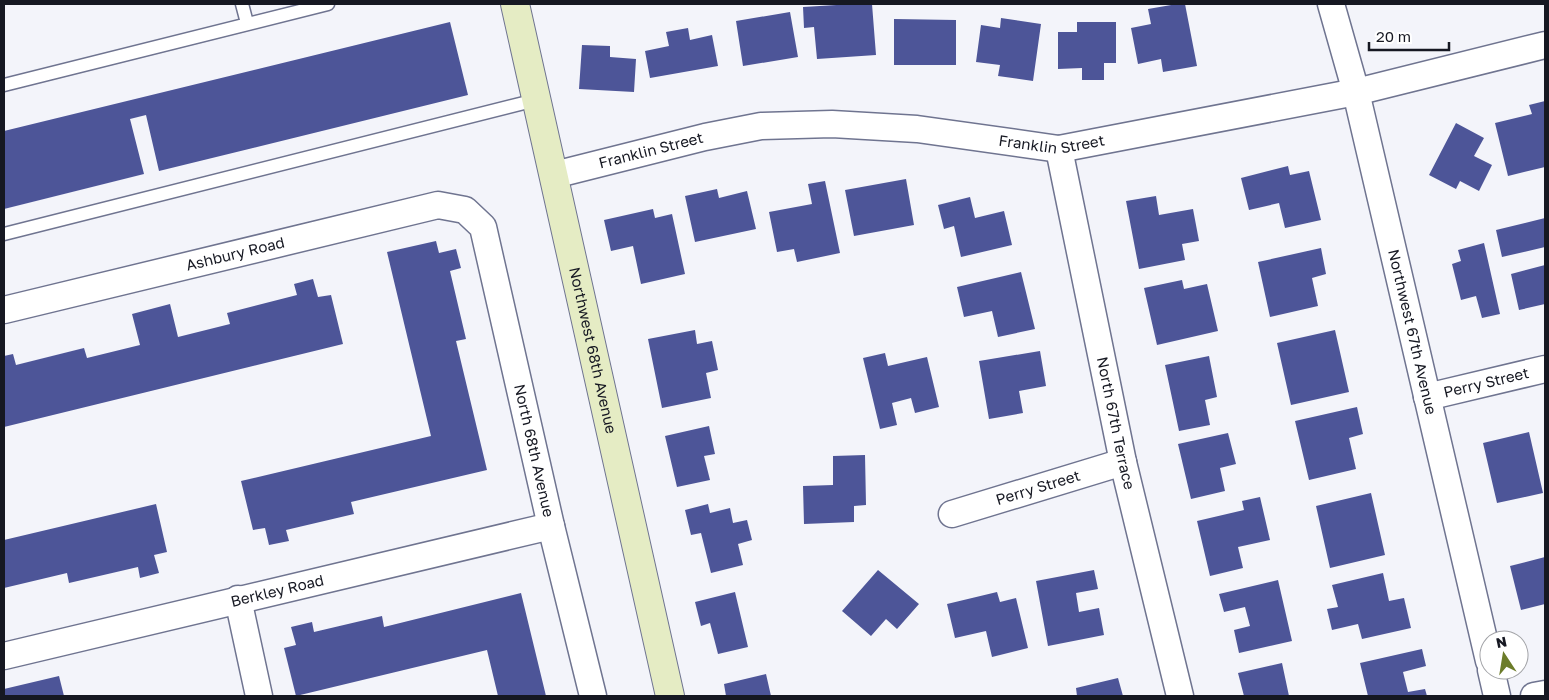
<svg xmlns="http://www.w3.org/2000/svg" width="1549" height="700" viewBox="0 0 1549 700" font-family="'Golos Text',sans-serif">
	<rect width="100%" height="100%" fill="#f3f4fa"/>
	<path fill="#4d5598" d="M853,4h19l4,51 -59,4 -3,-32 -10,1 -1,-21z
		M1177,4h8l12,62 -34,6 -2,-13 -23,5 -7,-36 20,-4 -3,-15z
		M790,12l8,45 -55,9 -7,-45z
		M1001,18l40,6 -8,57 -35,-5 2,-11 -24,-3 5,-37 19,3z
		M894,19l62,1v45h-62z
		M450,22l18,73 -309,76 -13,-56 -16,4 14,55 -140,35v-78z
		M1077,22h39v41h-12v17h-22v-12l-24,1v-37h19z
		M688,28l2,12 22,-5 6,31 -68,12 -5,-27 24,-5 -3,-14z
		M582,45l28,1v11l26,2 -2,33 -55,-3z
		M1545,101v66l-37,9 -13,-53 37,-9 -3,-9z
		M1456,123l28,15 -10,18 18,9 -13,26 -19,-10 -4,8 -27,-14z
		M1288,166l2,9 19,-4 12,49 -36,8 -6,-25 -30,7 -8,-32z
		M906,179l8,46 -60,11 -9,-46z
		M825,181l15,72 -43,9 -3,-13 -17,3 -8,-40 43,-8 -4,-20z
		M717,189l2,9 28,-7 9,38 -61,13 -10,-46z
		M1156,196l3,19 34,-6 6,32 -17,3 3,16 -46,9 -13,-68z
		M970,197l5,21 29,-7 8,34 -51,12 -7,-31 -10,3 -6,-24z
		M653,209l2,9 17,-4 13,60 -44,10 -8,-38 -22,5 -7,-31z
		M1545,218v29l-43,10 -6,-27z
		M436,241l3,12 17,-4 5,19 -11,3 16,68 -10,2 31,129 -136,32 3,12 -68,16 3,11 -20,4 -4,-17 -12,2 -12,-49 190,-45 -44,-184z
		M1484,243l16,71 -18,4 -6,-22 -15,4 -9,-36 9,-3 -3,-11z
		M1321,248l5,26 -14,4 6,28 -48,11 -12,-55z
		M1545,265v39l-26,6 -8,-36z
		M1021,272l14,57 -37,8 -6,-26 -28,6 -7,-30z
		M313,279l5,18 13,-2 12,49 -339,83v-71l9,-2 3,11 68,-17 3,10 53,-13 -8,-31 38,-10 8,33 52,-13 -3,-11 70,-18 -3,-11z
		M1182,280l2,9 23,-5 11,47 -61,14 -13,-57z
		M695,330l2,14 15,-3 6,29 -12,3 5,25 -49,10 -14,-69z
		M1335,330l14,62 -58,13 -14,-62z
		M1040,351l6,35 -27,5 4,22 -34,6 -10,-58z
		M885,353l3,13 39,-9 12,50 -24,6 -4,-15 -19,5 5,22 -17,4 -17,-71z
		M1209,356l8,41 -12,3 5,25 -31,6 -14,-66z
		M1357,407l6,27 -14,4 7,31 -47,11 -14,-59z
		M709,426l6,28 -11,2 6,24 -33,7 -12,-51z
		M1529,432l14,61 -46,10 -14,-60z
		M1228,433l8,31 -16,4 5,23 -34,8 -13,-55z
		M865,455l1,50 -12,1v16l-50,2 -1,-38 30,-1v-29z
		M1371,493l14,62 -55,13 -14,-62z
		M1260,497l10,43 -32,7 5,21 -33,8 -13,-55 47,-11 -2,-9z
		M156,504l11,48 -13,3 5,18 -19,5 -2,-11 -69,16 -2,-10 -63,15v-48z
		M708,504l2,9 20,-5 3,15 14,-3 5,20 -14,4 5,21 -32,8 -10,-40 -10,2 -6,-25z
		M1545,557v47l-24,6 -11,-44z
		M878,570l41,34 -22,25 -11,-10 -15,17 -29,-25z
		M1094,570l4,19 -22,4 3,19 20,-4 5,27 -56,11 -12,-65z
		M1383,573l6,28 15,-3 7,30 -49,11 -4,-15 -26,6 -5,-21 11,-2 -6,-22z
		M1278,580l14,61 -53,12 -5,-23 16,-4 -5,-19 -21,5 -5,-18z
		M735,592l13,55 -30,7 -8,-31 -9,3 -6,-24z
		M997,592l3,10 16,-4 12,50 -36,9 -6,-26 -31,7 -8,-34z
		M521,593l25,103h-48l-11,-46 -191,46 -12,-48 12,-3 -5,-18 21,-5 2,10 68,-16 2,11z
		M1422,649l4,17 -23,6 5,20 17,-3 2,7h-59l-8,-33z
		M1282,663l7,33h-45l-6,-23z
		M766,674l5,22h-45l-2,-12z
		M59,676l5,20h-60v-7z
		M1118,678l5,18h-46l-1,-8z"/>
	<g fill="none" stroke-linecap="round" stroke-linejoin="round">
		<defs>
			<path id="lane" d="M242,4l5,19
				M4,85l324,-81
				M4,234l532,-134"/>
			<g id="street">
				<path id="s1" d="M1331,4l25,88 133,569"/>
				<path id="s2" d="M1059,149l64,313 57,234"/>
				<path id="s3" d="M554,175l151,-38 56,-11 71,-2 85,5 142,20 297,-57 189,-47"/>
				<path id="s4" d="M4,310l434,-105 27,5 18,17 68,299 42,170"/>
				<path id="s5" d="M1427,397l118,-28"/>
				<path id="s6" d="M952,514l171,-52"/>
				<path d="M238,599l21,97"/>
				<path id="s7" d="M4,656l547,-130"/>
				<path d="M1491,670l6,26"/>
				<path d="M1534,696l11,-2"/>
			</g>
			<g id="secondary">
				<path id="s8" d="M515,4l155,692"/>
			</g>
		</defs>
		<use href="#lane" stroke="#6f7490" stroke-width="15"/>
		<use href="#street" stroke="#6f7490" stroke-width="29"/>
		<use href="#secondary" stroke="#6f7490" stroke-width="30"/>
		<use href="#lane" stroke="#fff" stroke-width="12"/>
		<use href="#street" stroke="#fff" stroke-width="26"/>
		<use href="#secondary" stroke="#e5ecc4" stroke-width="28"/>
	</g>
	<g text-anchor="middle" stroke-width="5" stroke-linejoin="round" paint-order="stroke">
		<g font-size="15" fill="#161822" stroke="#fff">
			<text dy="5" stroke="none"><textPath href="#s3" startOffset="505">Franklin Street</textPath></text>
			<text dy="5" stroke="none"><textPath href="#s3" startOffset="100">Franklin Street</textPath></text>
			<text dy="5" stroke="none"><textPath href="#s4" startOffset="238">Ashbury Road</textPath></text>
			<text dy="5" stroke="none"><textPath href="#s1" startOffset="338">Northwest 67th Avenue</textPath></text>
			<text dy="5" stroke="none"><textPath href="#s8" startOffset="355">Northwest 68th Avenue</textPath></text>
			<text dy="5" stroke="none"><textPath href="#s5" startOffset="61">Perry Street</textPath></text>
			<text dy="5" stroke="none"><textPath href="#s2" startOffset="280">North 67th Terrace</textPath></text>
			<text dy="5" stroke="none"><textPath href="#s4" startOffset="728">North 68th Avenue</textPath></text>
			<text dy="5" stroke="none"><textPath href="#s6" startOffset="90">Perry Street</textPath></text>
			<text dy="5" stroke="none"><textPath href="#s7" startOffset="281">Berkley Road</textPath></text>
		</g>
	</g>
	<rect width="1549" height="700" fill="none" stroke="#161822" stroke-width="10"/>
	<g transform="translate(1504 655) rotate(348)"><circle r="24" fill="#ffffff" stroke="#a2a3a7"/>
	<path d="M0-4L9 19L0 12L-9 19Z" fill="#6c7c2a"/>
	<text y="-8" font-size="14" font-weight="bold" text-anchor="middle" fill="#161822">N</text>
	</g>
	<path d="M1369 42v8h80v-8" fill="none" stroke="#161822" stroke-width="2.5"/>
	<text x="1376" y="42" font-size="15" fill="#161822" stroke="#ffffff" stroke-width="4" paint-order="stroke">20 m</text>
</svg>
